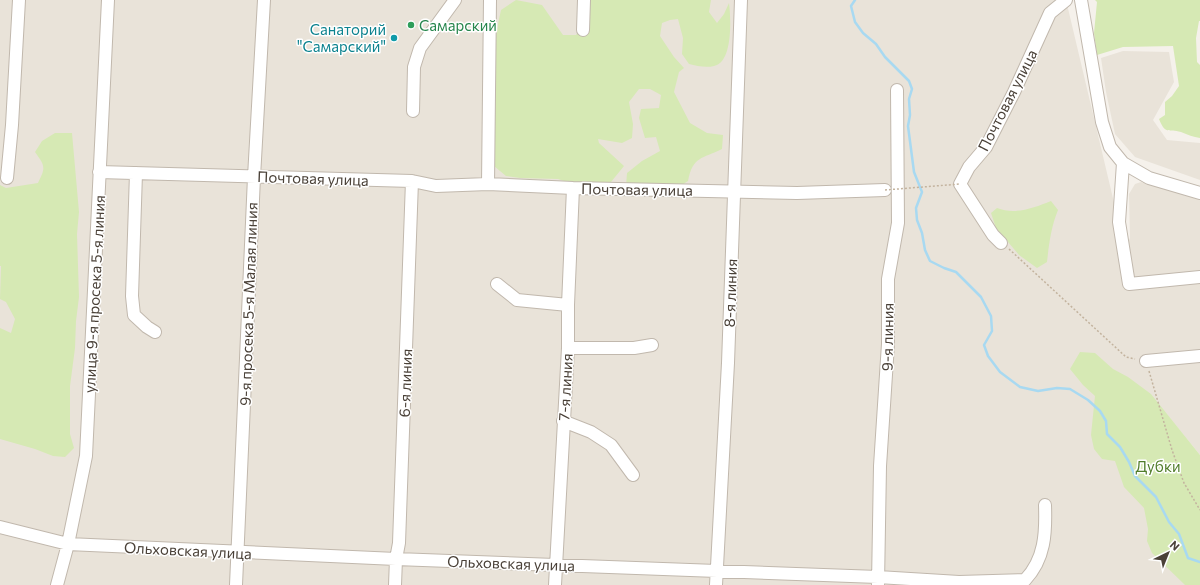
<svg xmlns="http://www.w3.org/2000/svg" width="1200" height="585" viewBox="0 0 1200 585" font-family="Commissioner,sans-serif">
	<rect width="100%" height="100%" fill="#f5f1eb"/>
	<path fill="#e9e3d9" d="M0,0H1066L1125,249L1130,238L1129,194L1135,184L1141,182L1200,200V455L1165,412L1200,585H0Z
		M1123,51L1169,52L1174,82L1153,120L1167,140L1200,143V180L1135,157L1115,134L1106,92L1101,58Z"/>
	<path fill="#d6e9b4" d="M516,0L542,5L563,35H576L585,23L579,0H711L709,12L717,23L724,14L729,3C731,18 733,63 714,66C706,68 697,66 689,64L682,54L683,38L678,19L670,20L662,23L660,36L674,57L684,68L679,72L674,92L690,123L707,133L723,135L722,149C702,159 693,156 688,181L677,188L626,186L627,173L642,161L660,151L656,137L645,138L639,118L641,109L659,108L661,95L650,89H639L629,102L633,124L632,138L622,143L598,139L599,143L624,166L611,182H567L558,179L520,178L506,176L494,166C492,114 489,60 501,10Z
		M1095,0H1200V21H1199L1196,38L1197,62L1200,65V138C1193,137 1188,135 1181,132C1168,128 1166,136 1159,119L1165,115V102L1172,96L1179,86L1173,46L1123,47L1097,55L1094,33L1097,2Z
		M55,133H72L79,212L77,234L79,297L76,321L75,348L70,386V434L74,448L65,457L53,456L35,449L0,439V328L11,333L15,319L6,302L0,299L1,266H0V185L6,188L38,183C46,167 45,166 35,152L42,141Z
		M1051,201L1058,210C1051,227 1049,244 1047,262L1037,268L1019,255L996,228L991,213L997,208C1015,215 1034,208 1051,201Z
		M1080,352L1095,353L1113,369L1128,377L1151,394L1200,455V585H1185L1152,553L1147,541L1148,529L1144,508L1124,487L1115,461L1102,459L1094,449L1091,435L1095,396L1083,385L1070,369Z"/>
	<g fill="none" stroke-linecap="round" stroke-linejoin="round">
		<path stroke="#a8d9f1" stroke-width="2.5" d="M855,0L851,6L855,22L863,33L876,44L885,57L909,81L912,89L909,99L910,115L908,126L914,172L922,192L916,208L917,220L922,233L925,250L930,261L944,268L956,272L981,297L991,316L992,331L984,345L988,356L1000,372L1020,387L1038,391L1057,388L1070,389L1088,400L1100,411L1106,421L1107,434L1120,447L1129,462L1135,476L1156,497L1169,522L1179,534L1188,558L1200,562"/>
		<g stroke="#c1b8ad" stroke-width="14">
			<path id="minor" d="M1081,0L1102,122L1110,147L1123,163L1149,178L1200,193
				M583,30L584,0
				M413,111L414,67L420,48L455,0
				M1123,163L1119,222L1129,284L1200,277
				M99,172L412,181L436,186L488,184L573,188L797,193L885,190
				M136,173L132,296L134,315L147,327L155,332
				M7,178L12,125L19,0
				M488,184L490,0
				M1001,243L993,235L960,184L969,167L986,147L1014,92L1050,13L1066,0
				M497,284L517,300L568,305
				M568,348H634L652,345
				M1146,361L1200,356
				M563,421L591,432L611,445L633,475
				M0,527L68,544L396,559L878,577L959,582L1025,580C1045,559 1046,533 1045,505
				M878,584L880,466L888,344V279L898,223L897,90
				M57,585L68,544L86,456L108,0
				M236,585L254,177L264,0
				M395,585L396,559L399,543L412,181
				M555,585L568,348V305L573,188
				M716,585L728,363L741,0"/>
		</g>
		<path stroke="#c3b39e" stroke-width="1.5" stroke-dasharray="2 2" stroke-linecap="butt" d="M1009,249L1126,357L1135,359
			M1149,371L1172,450L1184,483L1200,510"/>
		<use href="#minor" stroke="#fff" stroke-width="12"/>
		<path stroke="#c3b39e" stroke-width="1.5" stroke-dasharray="2 2" stroke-linecap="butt" d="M885,190L960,184"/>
	</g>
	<circle fill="#2e9e5b" stroke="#fff" stroke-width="1.5" cx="411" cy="25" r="4"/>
	<circle fill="#0f9aa8" stroke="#fff" stroke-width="1.5" cx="394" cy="38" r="4"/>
	<g text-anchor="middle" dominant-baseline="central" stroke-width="3" stroke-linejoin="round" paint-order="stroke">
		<g font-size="15" fill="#27864d" stroke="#fff" text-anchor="start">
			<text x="419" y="25">Самарский</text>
		</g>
		<g font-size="15" fill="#0d838f" stroke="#fff" text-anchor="end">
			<text x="386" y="29">Санаторий<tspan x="386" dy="17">"Самарский"</tspan></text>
		</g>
		<g font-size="15" fill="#4a4138" stroke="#fff">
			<text transform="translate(1007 100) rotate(-63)">Почтовая улица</text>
			<text transform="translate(313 178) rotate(2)">Почтовая улица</text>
			<text transform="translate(637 189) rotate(1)">Почтовая улица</text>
			<text transform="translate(730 293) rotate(-88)">8-я линия</text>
			<text transform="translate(94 294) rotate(-87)">улица 9-я просека 5-я линия</text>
			<text transform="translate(248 304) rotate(-88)">9-я просека 5-я Малая линия</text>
			<text transform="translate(887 337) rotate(-89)">9-я линия</text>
			<text transform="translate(405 383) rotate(-88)">6-я линия</text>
			<text transform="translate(565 387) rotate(-87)">7-я линия</text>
			<text transform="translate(188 550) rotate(3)">Ольховская улица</text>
			<text transform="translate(511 563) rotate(2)">Ольховская улица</text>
		</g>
		<g font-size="15" fill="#507d2a" stroke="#fff">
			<text x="1158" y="466">Дубки</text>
		</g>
	</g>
	<g transform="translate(1168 553) rotate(43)" stroke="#ffffff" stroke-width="3" paint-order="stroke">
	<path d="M0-3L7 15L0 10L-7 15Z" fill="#4a4138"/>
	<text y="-6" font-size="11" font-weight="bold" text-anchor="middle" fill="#4a4138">N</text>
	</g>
</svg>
